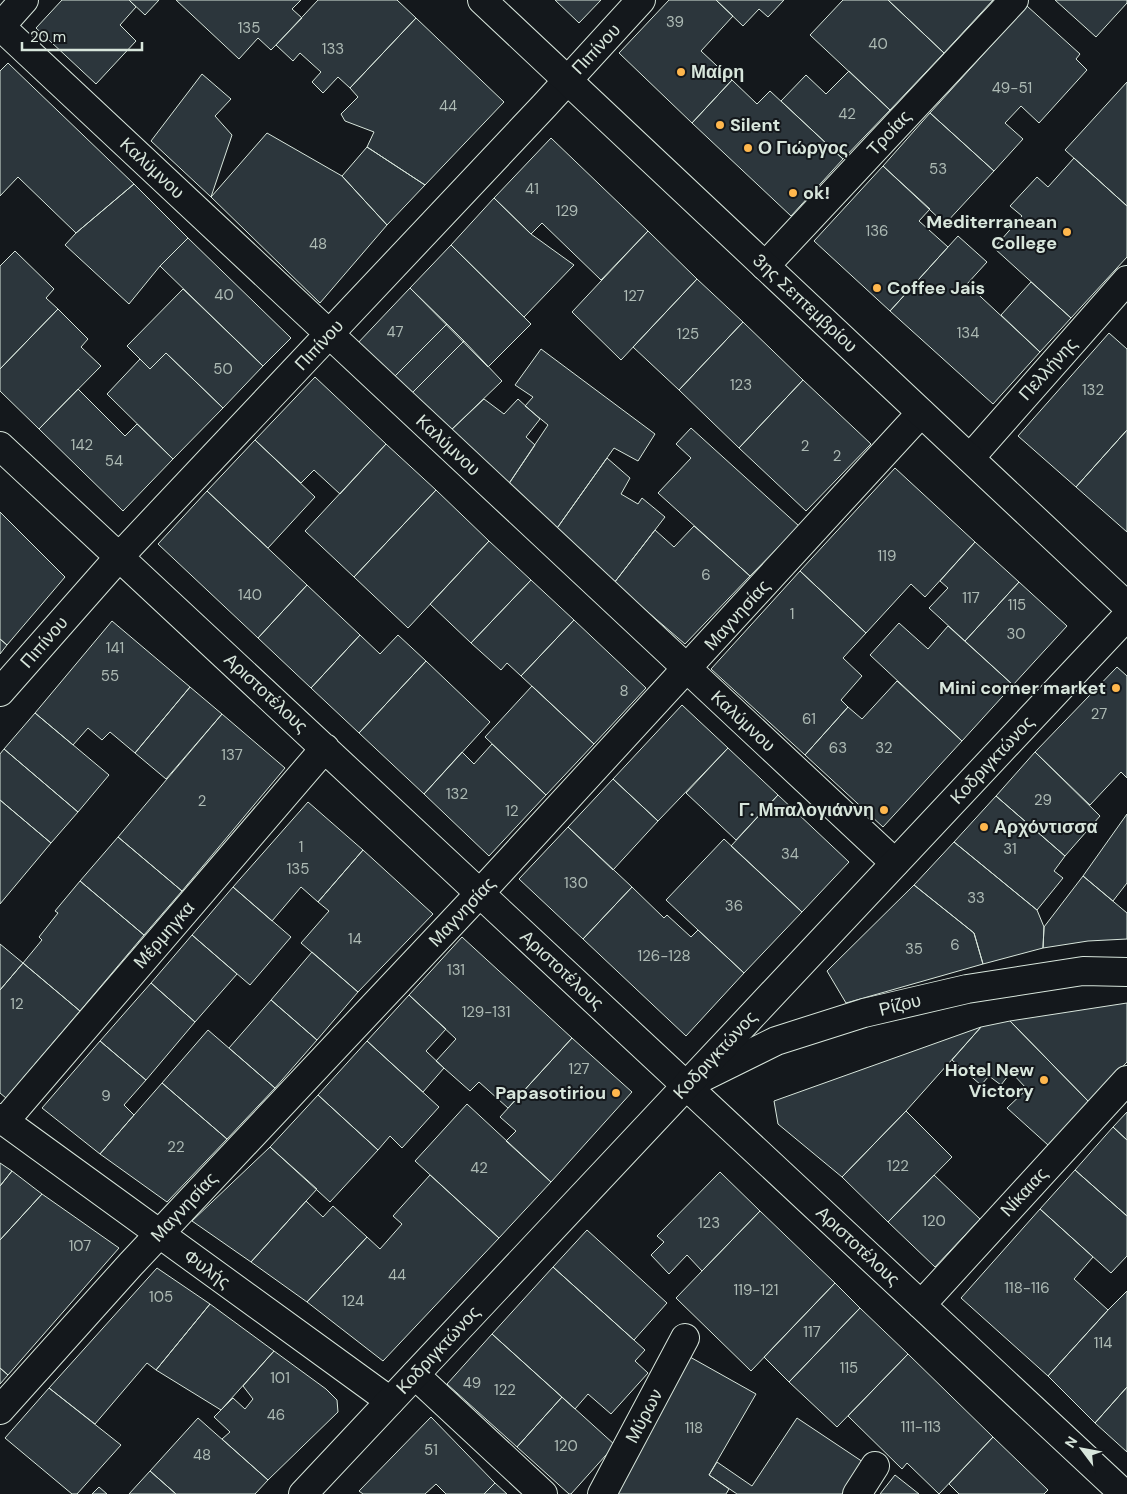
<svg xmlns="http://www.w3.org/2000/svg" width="1127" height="1494" viewBox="0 0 1127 1494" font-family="'DM Sans',sans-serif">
	<rect width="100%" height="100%" fill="#14181c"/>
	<path fill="#2c363c" stroke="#d8e6dc" d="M62,0H129L136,7L120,25L136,41L96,84L36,28Z
		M129,0H159L145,15Z
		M176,0H301L292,9L302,18L271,50L258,38L239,59Z
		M318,0H397L416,18L350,88L338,77L323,93L312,82L321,72L300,53L293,61L276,45Z
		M555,0H601L579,23Z
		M669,0H716L733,16L701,51L732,80L692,123L619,53Z
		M716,0H784L768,17L759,9L743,26Z
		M843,0H888L944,53L890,110L810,35Z
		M888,0H993L944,53Z
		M1055,0H1127V3L1096,37Z
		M1027,6L1080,54L1076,59L1087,70L1039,123L1021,106L1005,123L1023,139L994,171L930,113Z
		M416,18L504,102L425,185L367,147L374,132L345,121L341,114L358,97L350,88Z
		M8,63L134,184L76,233L18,177L0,196V71Z
		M849,71L890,110L843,159L781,101L806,75L826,94Z
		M202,74L231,99L215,116L232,135L211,197L151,141Z
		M732,80L757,104L770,91L843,159L791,216L692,123Z
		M1127,82V206L1065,150Z
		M930,113L994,171L945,224L883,166Z
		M267,133L342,176L387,225L320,303L211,197Z
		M551,138L648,231L601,280L542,223L531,234L494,198Z
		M367,147L425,185L387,225L342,176Z
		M1074,158L1127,206V257L1071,318L994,248L1022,216L1010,206L1037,177L1048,187Z
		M883,166L930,209L919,221L948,247L890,311L814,241Z
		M134,184L188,238L160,266L129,304L65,245L76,233Z
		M494,198L531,234L574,265L524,317L451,245Z
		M648,231L697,279L621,360L572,312Z
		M958,236L987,262L967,284L1040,352L993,404L890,311Z
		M188,238L291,338L263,366L160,266Z
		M451,245L531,324L488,367L410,288Z
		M15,251L54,289L46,298L58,309L0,369V266Z
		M697,279L743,322L679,390L633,347Z
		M1031,282L1071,318L1040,352L1001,315Z
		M410,288L447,324L390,381L355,346Z
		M183,289L263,366L223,408L166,353L150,369L127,346Z
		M58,309L88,339L81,347L101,366L39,429L0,391V369Z
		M743,322L803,380L739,448L679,390Z
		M447,324L464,341L407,398L390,381Z
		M1109,333L1127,349V430L1076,487L1018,436Z
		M464,341L502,381L448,433L407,398Z
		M541,349L655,434L638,461L614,448L555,531L506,488L548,425L525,406L533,397L515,385Z
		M166,353L223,408L173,459L107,394L140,359L150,369Z
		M315,377L386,444L340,494L314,470L301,483L255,440Z
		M803,380L871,444L806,511L739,448Z
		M78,389L125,436L137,424L173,459L123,511L39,429Z
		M484,399L504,414L518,399L540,419L526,437L535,445L506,488L448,433Z
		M691,428L799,526L750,576L658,493L691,458L676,444Z
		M1127,430V532L1076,487Z
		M255,440L315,497L268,548L207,491Z
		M386,444L436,490L354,577L305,531Z
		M607,458L630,478L621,494L638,504L642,498L665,517L614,583L555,531Z
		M895,468L975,542L925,597L911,584L866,633L800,571Z
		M436,490L489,541L408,628L354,577Z
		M207,491L307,585L258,638L158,544Z
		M0,512L65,577L7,645L0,639Z
		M694,526L750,576L685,644L614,583L655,530L674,547Z
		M489,541L531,580L471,643L430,604Z
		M975,542L1019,582L965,641L929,608L948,588L940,581Z
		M800,571L866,633L843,658L862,676L841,700L848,707L805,755L711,669Z
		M531,580L574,620L521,676L507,663L501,670L471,643Z
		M1019,582L1067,626L1013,685L965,641Z
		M307,585L360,635L311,688L258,638Z
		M574,620L646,688L594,744L521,676Z
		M112,621L190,687L135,753L110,732L102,740L88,728L73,745L35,713Z
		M899,623L928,649L948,626L1013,685L962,741L870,655Z
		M360,635L380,654L398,635L426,661L359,733L311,688Z
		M0,639L7,645L0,654Z
		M426,661L490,722L424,794L359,733Z
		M1117,667L1127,676V778L1121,772L1090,805L1035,752Z
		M897,681L962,741L883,827L805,755L848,707L862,719Z
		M532,686L594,744L546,795L485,737Z
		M190,687L222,714L166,779L135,753Z
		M682,705L728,748L658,821L613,779Z
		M35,713L109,775L78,812L4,749Z
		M222,714L285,768L182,891L118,837Z
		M492,744L546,795L489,856L424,794L462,752L474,764Z
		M728,748L778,795L736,840L686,793Z
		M4,749L78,812L51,843L0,800V754Z
		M1035,752L1100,816L1065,856L996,796Z
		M613,779L658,821L613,870L568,827Z
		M778,795L849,862L802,912L731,846Z
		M996,796L1065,856L1054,871L1063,878L1037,910L954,842Z
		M0,800L51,843L0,904Z
		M308,802L363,850L318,902L301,887L272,921L233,887Z
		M1127,814V883L1113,901L1083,876Z
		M568,827L632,887L583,939L519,879Z
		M118,837L182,891L144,935L80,881Z
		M724,839L802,912L744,973L666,900Z
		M954,842L1037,910L1044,927L1043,948L983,964L974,933L914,885Z
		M363,850L433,914L358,992L301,943L329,911L318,902Z
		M1083,876L1127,913V939L1088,941L1043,948L1044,927Z
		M80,881L144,935L80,1011L23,963L42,940L39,937L58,913L55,911Z
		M914,885L974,933L983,964L846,1003L827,971Z
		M233,887L291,937L250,985L192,935Z
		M632,887L664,918L667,915L691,937L698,930L744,973L686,1036L583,939Z
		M192,935L237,974L195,1022L151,983Z
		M462,937L572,1038L508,1108L479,1082L470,1091L436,1061L456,1039L409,995Z
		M0,944L23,963L0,990Z
		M312,952L358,992L317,1040L271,1000Z
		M23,963L80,1011L6,1098L0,1093V990Z
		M151,983L195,1022L146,1080L100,1041Z
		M409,995L446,1029L426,1051L444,1068L423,1092L367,1041Z
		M271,1000L317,1040L275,1088L229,1048Z
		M1127,1003V1062L1089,1102L1010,1021Z
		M1010,1021L1089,1102L1048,1145L1007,1108L1027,1089L1011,1072L1001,1085L989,1076L981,1085L952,1060L981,1027Z
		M981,1027L906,1111L842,1177L778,1124L774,1101Z
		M208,1030L275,1088L227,1139L162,1083Z
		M572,1038L632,1092L551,1182L506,1141L516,1131L500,1117Z
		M100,1041L146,1080L124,1105L134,1115L100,1154L42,1108Z
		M367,1041L439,1107L402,1148L390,1136L378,1150L318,1095Z
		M162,1083L227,1139L167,1202L100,1154Z
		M318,1095L378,1150L330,1202L270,1147Z
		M467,1104L551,1182L499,1238L415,1161Z
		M906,1111L952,1157L888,1222L842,1177Z
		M1127,1112V1140L1113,1127Z
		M1113,1127L1127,1140V1216L1075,1170Z
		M270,1147L317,1189L251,1262L192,1221Z
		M0,1163L12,1171L0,1186Z
		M1075,1170L1127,1216V1256L1111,1273L1040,1209Z
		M12,1171L42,1194L0,1240V1186Z
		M720,1172L760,1211L702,1271L687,1255L669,1274L651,1255L664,1242L657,1236Z
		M430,1175L499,1238L383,1361L307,1302L367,1237L380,1249L402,1224L393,1216Z
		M934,1175L980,1219L935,1267L888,1222Z
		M42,1194L119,1248L8,1375L0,1368V1240Z
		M306,1201L323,1217L333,1206L367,1237L307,1302L251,1262Z
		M1040,1209L1093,1257L1074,1279L1108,1310L1048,1376L961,1298Z
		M760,1211L835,1283L751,1371L676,1298Z
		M587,1230L667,1303L634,1340L553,1267Z
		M553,1267L645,1350L635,1361L648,1373L611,1414L588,1394L575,1409L492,1334Z
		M157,1268L210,1304L156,1370L147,1363L95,1424L49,1388Z
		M835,1283L860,1308L789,1382L764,1357Z
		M1127,1291V1387L1095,1423L1048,1376L1108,1310Z
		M210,1304L274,1351L221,1410L156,1370Z
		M860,1308L908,1354L837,1427L789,1382Z
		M492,1334L562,1397L517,1447L447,1384Z
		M274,1351L326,1389L337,1400L338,1412L268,1480L222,1439L230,1432L214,1417L233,1398L245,1409L253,1399L243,1386Z
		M908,1354L993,1437L939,1494L907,1463L902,1469L848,1416Z
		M690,1357L756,1394L709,1475L729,1489L726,1494H615Z
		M0,1368L8,1375L0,1384Z
		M1127,1387V1452L1095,1423Z
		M49,1388L121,1445L77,1494H72L5,1438Z
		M562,1397L615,1445L571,1494H569L517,1447Z
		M431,1417L495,1483L484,1494H446L436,1484L425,1494H363L359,1491Z
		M198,1418L268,1480L255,1494H176L150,1471Z
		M797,1418L863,1462L842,1494H737L709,1475L717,1462L752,1486Z
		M993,1437L1048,1490L1044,1494H959L949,1484Z
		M150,1471L176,1494H129Z
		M895,1475L919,1494H880Z
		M495,1483L507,1494H484Z
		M99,1487L107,1494H92Z"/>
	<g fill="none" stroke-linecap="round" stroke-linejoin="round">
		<g stroke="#d8e6dc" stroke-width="30">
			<path id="minor" d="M0,26L895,863
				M0,27L24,0
				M765,266L1014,0
				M0,446L1124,1494
				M970,458L1127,280
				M0,692L119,557L544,106L641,0
				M687,1085L776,1041L864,1013L967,989L1083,971L1127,972
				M0,1118L390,1401
				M4,1122L325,748
				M921,1305L1127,1080
				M415,1375L543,1494
				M0,1410L131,1264L480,893L921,413
				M602,1494L685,1338
				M857,1494L875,1466"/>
		</g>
		<g stroke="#d8e6dc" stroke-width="30">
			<path id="major" d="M482,0L1127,606
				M303,1494L1127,616"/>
		</g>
		<use href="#minor" stroke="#14181c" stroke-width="28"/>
		<use href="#major" stroke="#14181c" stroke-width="28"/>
	</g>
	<g fill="#ffb74d" stroke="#14181c" stroke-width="2">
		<circle cx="681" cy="72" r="5"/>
		<circle cx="720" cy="125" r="5"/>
		<circle cx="748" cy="148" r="5"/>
		<circle cx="793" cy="193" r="5"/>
		<circle cx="1067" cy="232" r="5"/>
		<circle cx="877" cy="288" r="5"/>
		<circle cx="1116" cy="688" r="5"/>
		<circle cx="884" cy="810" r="5"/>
		<circle cx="984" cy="827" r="5"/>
		<circle cx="1044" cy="1080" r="5"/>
		<circle cx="616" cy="1093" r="5"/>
	</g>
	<g text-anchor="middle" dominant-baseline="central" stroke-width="4" stroke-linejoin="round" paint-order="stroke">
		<g font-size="15" fill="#adbab4">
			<text x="675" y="22">39</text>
			<text x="249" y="28">135</text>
			<text x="878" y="44">40</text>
			<text x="333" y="49">133</text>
			<text x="1012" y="88">49-51</text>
			<text x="448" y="106">44</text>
			<text x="847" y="114">42</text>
			<text x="938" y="169">53</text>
			<text x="532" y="189">41</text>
			<text x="567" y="211">129</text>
			<text x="877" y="231">136</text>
			<text x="318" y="244">48</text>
			<text x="224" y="295">40</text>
			<text x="634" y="296">127</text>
			<text x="395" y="332">47</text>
			<text x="968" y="333">134</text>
			<text x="688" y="334">125</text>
			<text x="223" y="369">50</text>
			<text x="741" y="385">123</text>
			<text x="1093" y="390">132</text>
			<text x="82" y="445">142</text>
			<text x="805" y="446">2</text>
			<text x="837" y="456">2</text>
			<text x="114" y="461">54</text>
			<text x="887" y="556">119</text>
			<text x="706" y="575">6</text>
			<text x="250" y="595">140</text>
			<text x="971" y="598">117</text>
			<text x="1017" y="605">115</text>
			<text x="792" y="614">1</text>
			<text x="1016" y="634">30</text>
			<text x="115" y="648">141</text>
			<text x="110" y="676">55</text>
			<text x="624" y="691">8</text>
			<text x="1099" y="714">27</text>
			<text x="809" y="719">61</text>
			<text x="838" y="748">63</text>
			<text x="884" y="748">32</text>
			<text x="232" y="755">137</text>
			<text x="457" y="794">132</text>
			<text x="1043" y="800">29</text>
			<text x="202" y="801">2</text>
			<text x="512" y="811">12</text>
			<text x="301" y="847">1</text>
			<text x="1010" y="849">31</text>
			<text x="790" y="854">34</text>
			<text x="298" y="869">135</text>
			<text x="576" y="883">130</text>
			<text x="976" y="898">33</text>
			<text x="734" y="906">36</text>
			<text x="355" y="939">14</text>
			<text x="955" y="945">6</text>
			<text x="914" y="949">35</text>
			<text x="664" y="956">126-128</text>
			<text x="456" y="970">131</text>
			<text x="17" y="1004">12</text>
			<text x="486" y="1012">129-131</text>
			<text x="579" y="1069">127</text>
			<text x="106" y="1096">9</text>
			<text x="176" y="1147">22</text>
			<text x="898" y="1166">122</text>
			<text x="479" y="1168">42</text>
			<text x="934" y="1221">120</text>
			<text x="709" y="1223">123</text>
			<text x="80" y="1246">107</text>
			<text x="397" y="1275">44</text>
			<text x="1027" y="1288">118-116</text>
			<text x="756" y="1290">119-121</text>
			<text x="161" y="1297">105</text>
			<text x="353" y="1301">124</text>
			<text x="812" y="1332">117</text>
			<text x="1103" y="1343">114</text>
			<text x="849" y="1368">115</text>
			<text x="280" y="1378">101</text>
			<text x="472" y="1383">49</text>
			<text x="505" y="1390">122</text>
			<text x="276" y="1415">46</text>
			<text x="921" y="1427">111-113</text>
			<text x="694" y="1428">118</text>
			<text x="566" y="1446">120</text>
			<text x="431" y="1450">51</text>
			<text x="202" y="1455">48</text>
		</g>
		<g font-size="18" fill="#d8e6dc" stroke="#14181c">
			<text transform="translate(596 49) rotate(-47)">Πιπίνου</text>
			<text transform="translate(889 133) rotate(-47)">Τροίας</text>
			<text transform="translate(152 168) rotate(43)">Καλύμνου</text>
			<text transform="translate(805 303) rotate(43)">3ης Σεπτεμβρίου</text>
			<text transform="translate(319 345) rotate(-47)">Πιπίνου</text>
			<text transform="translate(1048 369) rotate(-48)">Πελλήνης</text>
			<text transform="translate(448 445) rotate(43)">Καλύμνου</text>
			<text transform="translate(737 615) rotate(-48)">Μαγνησίας</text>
			<text transform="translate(44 642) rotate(-49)">Πιπίνου</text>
			<text transform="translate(266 693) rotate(43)">Αριστοτέλους</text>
			<text transform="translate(743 721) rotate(43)">Καλύμνου</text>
			<text transform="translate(992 760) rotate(-47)">Κοδριγκτώνος</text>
			<text transform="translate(462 912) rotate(-47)">Μαγνησίας</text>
			<text transform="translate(164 935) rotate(-49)">Μέρμηγκα</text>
			<text transform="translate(562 970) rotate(43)">Αριστοτέλους</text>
			<text transform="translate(900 1005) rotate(-14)">Ρίζου</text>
			<text transform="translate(715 1055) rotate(-47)">Κοδριγκτώνος</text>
			<text transform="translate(1024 1192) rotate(-47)">Νίκαιας</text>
			<text transform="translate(184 1207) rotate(-47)">Μαγνησίας</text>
			<text transform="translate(858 1246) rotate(43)">Αριστοτέλους</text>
			<text transform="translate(207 1269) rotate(36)">Φυλής</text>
			<text transform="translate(438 1350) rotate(-47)">Κοδριγκτώνος</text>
			<text transform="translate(644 1416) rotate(-62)">Μύρων</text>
		</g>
		<g font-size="18" font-weight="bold" fill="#d8e6dc" stroke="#14181c" text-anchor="start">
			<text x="691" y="72">Μαίρη</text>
			<text x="730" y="125">Silent</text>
			<text x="758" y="148">Ο Γιώργος</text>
			<text x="803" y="193">ok!</text>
			<text x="1057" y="222" text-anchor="end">Mediterranean<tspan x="1057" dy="21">College</tspan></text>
			<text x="887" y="288">Coffee Jais</text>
			<text x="1106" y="688" text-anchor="end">Mini corner market</text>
			<text x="874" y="810" text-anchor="end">Γ. Μπαλογιάννη</text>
			<text x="994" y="827">Αρχόντισσα</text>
			<text x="1034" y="1070" text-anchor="end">Hotel New<tspan x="1034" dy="21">Victory</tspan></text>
			<text x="606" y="1093" text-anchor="end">Papasotiriou</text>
		</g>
	</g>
	<g transform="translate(1082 1449) rotate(302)" stroke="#14181c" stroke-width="4" paint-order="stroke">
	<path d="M0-4L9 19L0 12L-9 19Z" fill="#d8e6dc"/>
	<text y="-8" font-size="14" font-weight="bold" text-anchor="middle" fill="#d8e6dc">N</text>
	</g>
	<path d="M22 42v8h120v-8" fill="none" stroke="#d8e6dc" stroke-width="2.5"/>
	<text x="30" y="42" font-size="15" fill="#d8e6dc" stroke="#14181c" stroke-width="4" paint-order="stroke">20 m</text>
</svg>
